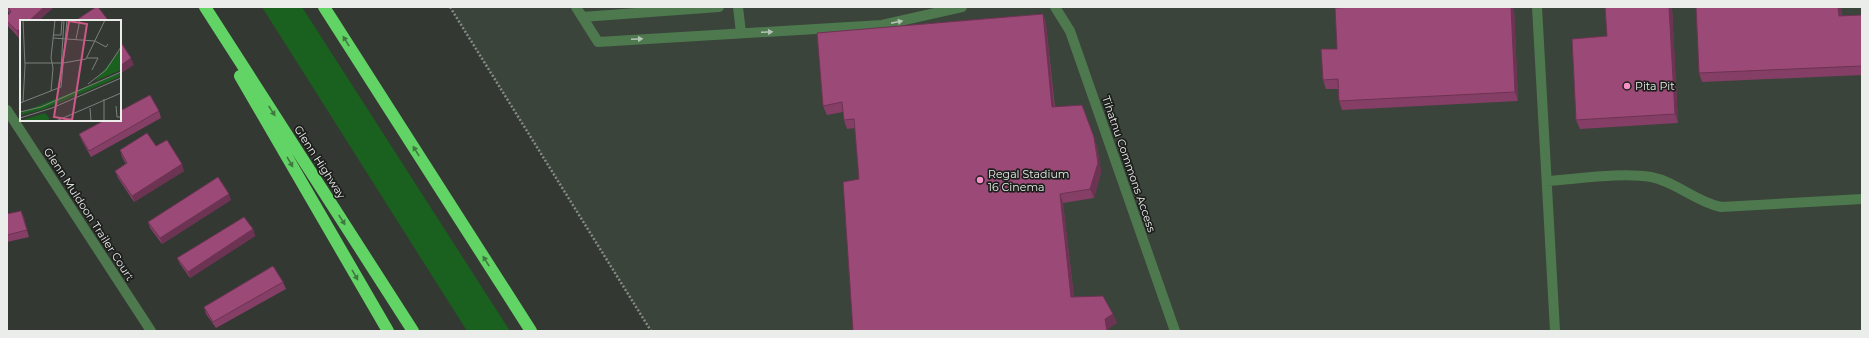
<svg xmlns="http://www.w3.org/2000/svg" width="1869" height="338" viewBox="0 0 1869 338" font-family="Montserrat,sans-serif">
	<rect width="100%" height="100%" fill="#333833"/>
	<path fill="#3a443a" d="M450,7H1862V331H651Z"/>
	<path fill="#1a601e" d="M262,7H302L510,331H467Z"/>
	<g fill="none" stroke-linecap="round" stroke-linejoin="round">
		<path stroke="#878b87" stroke-width="2.5" stroke-dasharray="2 2" stroke-linecap="butt" d="M450,7L651,331"/>
		<path stroke="#4e794e" stroke-width="10" d="M576,7L598,42L882,25L962,7
			M738,7L741,33
			M1055,7L1070,31L1175,331
			M1537,7L1555,331
			M582,17L719,7
			M7,110L151,331
			M1547,181C1578,179 1621,172 1651,177C1677,182 1696,202 1721,207L1862,199"/>
		<path stroke="#62d365" stroke-width="12" d="M205,7L413,331
			M324,7L531,331
			M240,76L388,331"/>
	</g>
	<path fill="#853f66" d="M7,7H54L38,21H21L19,38L7,25V16L10,14L8,11Z
		M1841,7L1842,16L1862,15V75L1702,82L1699,73Z
		M1514,8L1518,101L1342,110L1339,101L1338,89H1326L1323,80L1337,49Z
		M1672,8L1678,123L1580,129L1576,120L1607,36Z
		M1043,14L1046,24L1055,107L1097,146L1101,172L1094,198L1063,203L1074,297L1113,314L1117,323L1109,328V331H853L859,179L855,128L847,129L844,120L843,112L827,115L823,106Z
		M159,111L161,118L91,157L82,141L79,134Z
		M156,146L184,171L134,202L118,178L115,171L126,164L122,157L120,150Z
		M231,200L162,244L150,228L148,222Z
		M21,211L29,237L7,242V214Z
		M253,229L255,236L190,278L180,264L177,258Z
		M283,282L286,289L216,328L206,314L204,307Z"/>
	<path fill="#6c3353" d="M44,7H54L38,21H29Z
		M1511,7H1513L1514,8L1518,101L1515,92Z
		M1669,7H1672V8L1678,123L1675,114Z
		M1838,7H1841L1842,26L1839,16Z
		M1043,14L1046,24L1055,116L1052,107Z
		M21,28V36L19,38L17,31Z
		M131,58L134,65L120,74V66Z
		M1082,105L1097,146L1101,172L1094,198L1090,189Z
		M182,164L184,171L134,202L132,196Z
		M229,194L231,200L162,244L160,238Z
		M1060,194L1063,203L1075,307L1071,297Z
		M21,211L24,217L29,237L27,230Z
		M253,229L255,236L190,278L188,272Z
		M1113,314L1117,323L1109,328V331H1107L1105,319Z"/>
	<path fill="#9b4977" stroke="#6c3353" d="M8,7H44L29,21H21V28L17,31L7,21V16L11,12Z
		M96,7H98L108,20L107,21H75Z
		M1353,7H1511L1515,92L1339,101L1338,79L1323,80L1321,49H1337L1335,8Z
		M1605,7H1669L1675,114L1576,120L1572,39L1607,36Z
		M1696,7H1838L1839,16L1862,15V66L1699,73Z
		M1043,14L1052,107L1082,105L1094,137L1098,163L1090,189L1060,194L1071,297L1103,296L1113,314L1105,319L1107,331H853L843,182L859,179L854,119L844,120L842,102L823,106L817,33Z
		M122,44L131,58L120,66V45Z
		M150,95L159,111L89,151L79,134L105,120H120V111Z
		M147,133L156,146L167,140L182,164L132,196L115,171L127,163L120,150Z
		M218,177L229,194L160,238L148,222Z
		M21,211L27,230L7,235V214Z
		M244,217L253,229L188,272L177,258Z
		M273,266L283,282L213,322L204,307Z"/>
	<defs><path id="oneway-solid" d="M-6-.8H1V-3.2L6.5 0L1 3.2V.8H-6Z"/></defs>
	<g fill="#b3c4b3">
		<use href="#oneway-solid" transform="translate(897 22) rotate(-11)"/>
		<use href="#oneway-solid" transform="translate(767 32) rotate(-3)"/>
		<use href="#oneway-solid" transform="translate(637 39) rotate(-3)"/>
	</g>
	<g fill="#407940">
		<use href="#oneway-solid" transform="translate(346 41) rotate(-122)"/>
		<use href="#oneway-solid" transform="translate(272 111) rotate(57)"/>
		<use href="#oneway-solid" transform="translate(416 151) rotate(-122)"/>
		<use href="#oneway-solid" transform="translate(290 162) rotate(60)"/>
		<use href="#oneway-solid" transform="translate(342 220) rotate(57)"/>
		<use href="#oneway-solid" transform="translate(486 261) rotate(-122)"/>
		<use href="#oneway-solid" transform="translate(355 275) rotate(60)"/>
	</g>
	<g fill="#f98fc9" stroke="#1d1f1c" stroke-width="1.5">
		<circle cx="1627" cy="86" r="4"/>
		<circle cx="980" cy="180" r="4"/>
	</g>
	<g text-anchor="middle" dominant-baseline="central" stroke-width="3.5" stroke-linejoin="round" paint-order="stroke">
		<g font-size="11" fill="#eaedea" stroke="#1d1f1c" text-anchor="start">
			<text x="1635" y="86">Pita Pit</text>
			<text x="988" y="174">Regal Stadium<tspan x="988" dy="13">16 Cinema</tspan></text>
		</g>
		<g font-size="11" fill="#eaedea" stroke="#1d1f1c">
			<text transform="translate(320 162) rotate(57)">Glenn Highway</text>
			<text transform="translate(1129 164) rotate(71)">Tihatnu Commons Access</text>
			<text transform="translate(89 214) rotate(57)">Glenn Muldoon Trailer Court</text>
		</g>
	</g>
	<g transform="translate(20 20)">
		<rect width="101" height="101" fill="#333833"/>
		<path d="M101,29V50L75,61ZM101,53V56L24,89L0,95V93ZM25,93L29,98L28,101H0Z" fill="#1a601e"/>
		<path fill="none" stroke="#7c807c" stroke-width="1" d="M3,0L5,46L3,82M33,15H41L42,0M33,18L75,21L86,27L88,24M56,19L60,0M67,38H78L72,50M5,43H43L66,39L85,0M41,49L44,0M68,64L86,50L101,27M31,71L33,48L31,38L35,0M0,83L41,67L47,0M96,86L97,97H101M70,88L71,101M0,92L21,87L101,52M0,98L32,88L101,58M36,101L101,73M84,101V79"/>
		<path fill="#ce5886" fill-opacity="0.15" stroke="#ce5886" stroke-width="2" d="M49,1L67,4L52,100L34,97Z"/>
		<rect width="101" height="101" fill="none" stroke="#eaedea" stroke-width="2"/>
	</g>
	<rect width="1869" height="338" fill="none" stroke="#eaedea" stroke-width="16"/>
</svg>
